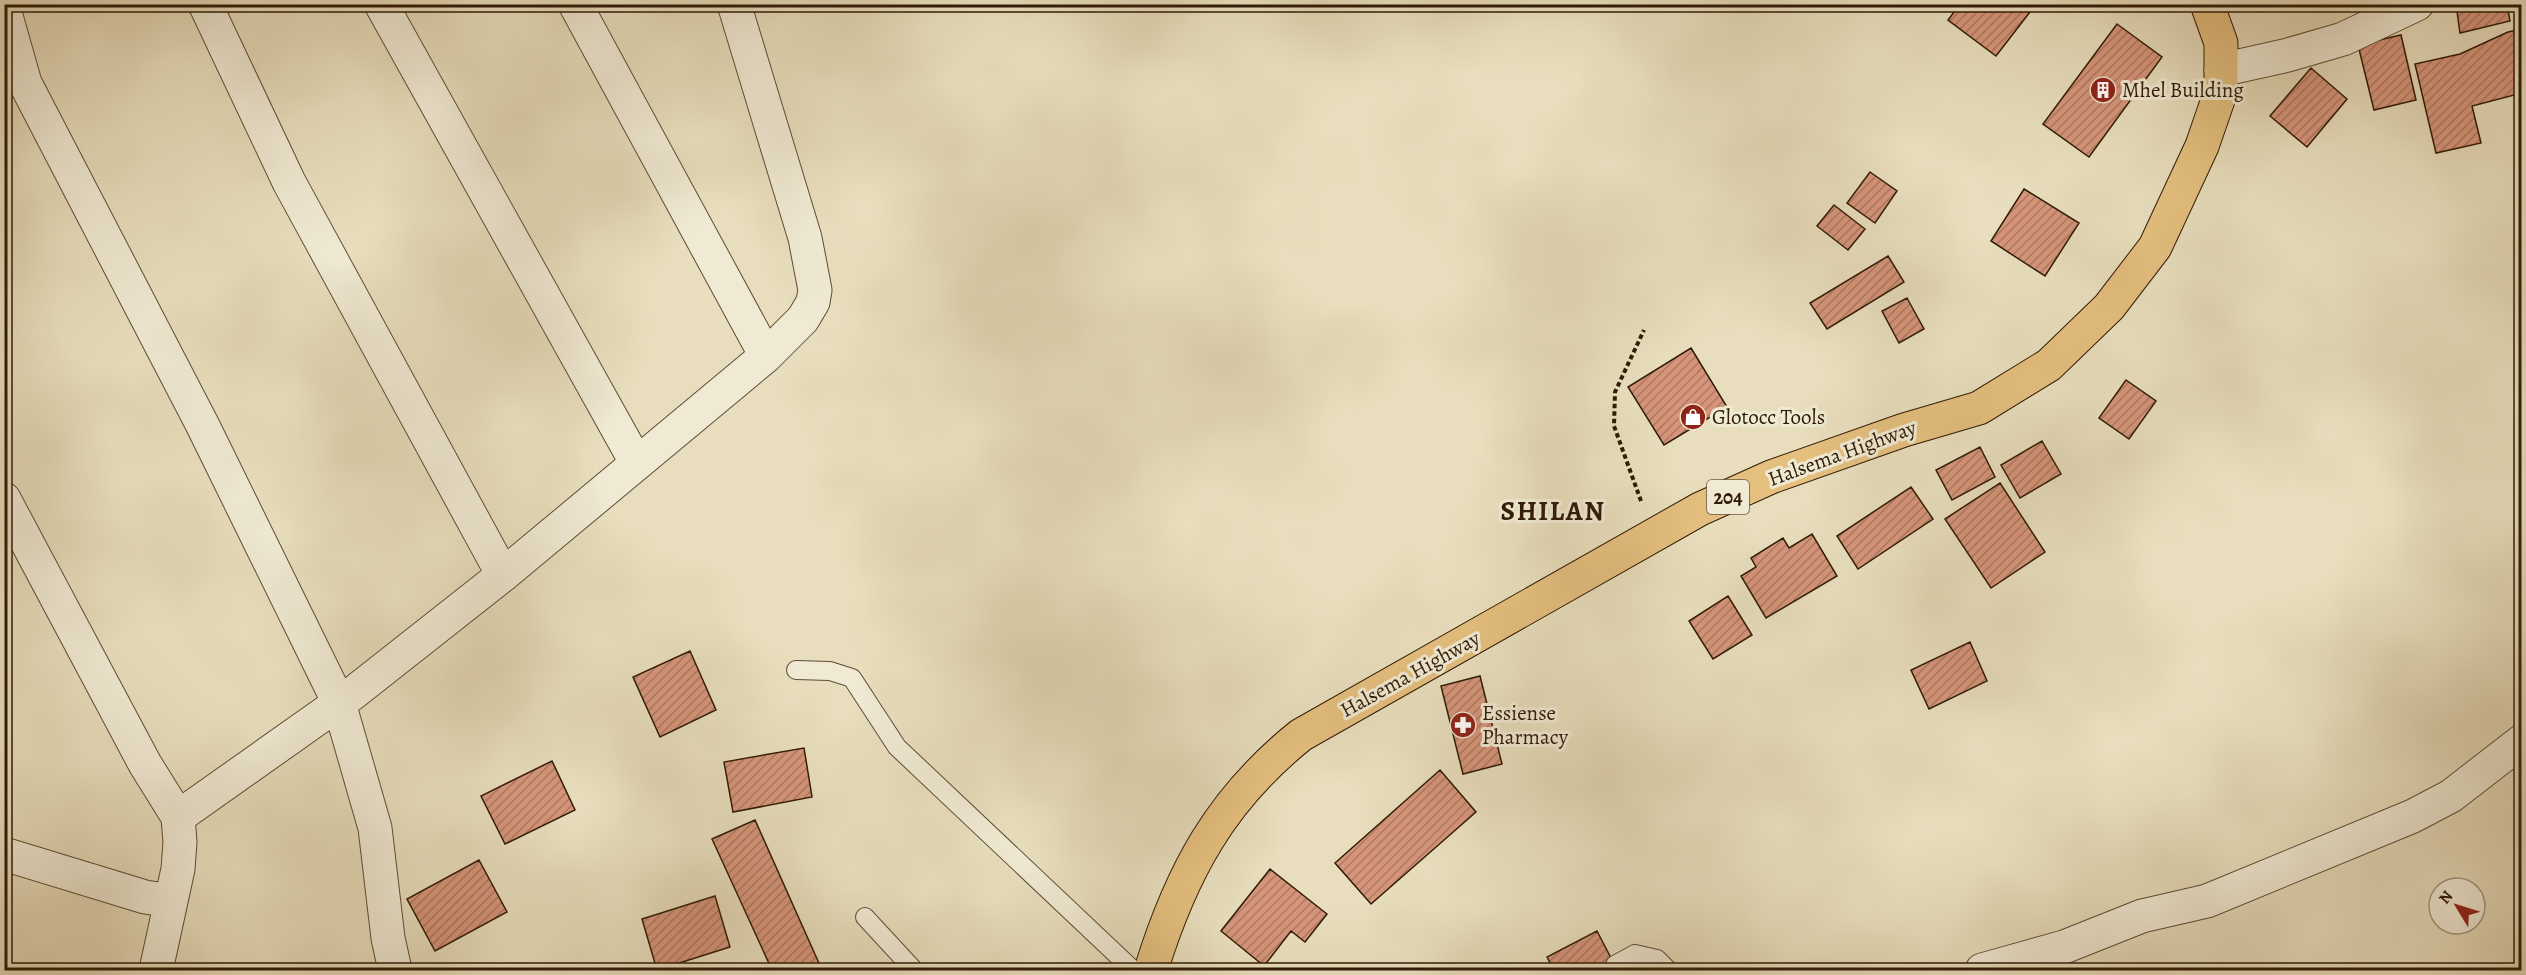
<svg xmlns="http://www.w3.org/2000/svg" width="2526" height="975" viewBox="0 0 2526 975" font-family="Alegreya,serif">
	<defs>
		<pattern id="building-hatch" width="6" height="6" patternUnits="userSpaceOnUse" patternTransform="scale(1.5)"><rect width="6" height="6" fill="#d6957a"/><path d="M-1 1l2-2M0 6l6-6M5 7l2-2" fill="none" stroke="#ae7962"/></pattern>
	</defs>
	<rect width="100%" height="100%" fill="#e8debd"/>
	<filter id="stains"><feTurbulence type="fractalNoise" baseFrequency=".00333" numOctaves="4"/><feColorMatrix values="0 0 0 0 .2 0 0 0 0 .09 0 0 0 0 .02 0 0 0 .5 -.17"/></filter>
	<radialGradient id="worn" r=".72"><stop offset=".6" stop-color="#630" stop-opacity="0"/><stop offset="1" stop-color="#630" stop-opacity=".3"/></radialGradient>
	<path fill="url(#building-hatch)" stroke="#2f1b06" stroke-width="1.5" d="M1960,4H2029L2033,8L1996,56L1948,20Z
		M2456,4H2507L2510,21L2460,33Z
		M2117,24L2162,57L2089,157L2043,124Z
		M2522,29V93L2472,106L2481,143L2436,153L2415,64L2460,54L2508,32Z
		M2401,35L2416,100L2374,110L2358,45Z
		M2311,68L2347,99L2307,147L2270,116Z
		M1870,172L1897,191L1875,223L1847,203Z
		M2024,189L2079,223L2045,276L1991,241Z
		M1834,205L1865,229L1848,250L1817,226Z
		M1888,256L1904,282L1827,329L1810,303Z
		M1907,298L1924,329L1899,343L1882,311Z
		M1691,348L1727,407L1664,445L1628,387Z
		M2126,380L2156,401L2129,439L2099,418Z
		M2042,441L2061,474L2020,498L2001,465Z
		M1980,447L1995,477L1952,500L1936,470Z
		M2000,483L2045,552L1991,588L1945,519Z
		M1911,487L1933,519L1858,569L1837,536Z
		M1812,534L1837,576L1766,618L1741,576L1756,567L1751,558L1783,538L1789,548Z
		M1728,596L1752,635L1713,659L1689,621Z
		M1970,642L1987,681L1929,709L1911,670Z
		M690,651L716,710L660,737L633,677Z
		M1480,676L1502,764L1463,774L1441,686Z
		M804,748L812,797L733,812L724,762Z
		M552,761L575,810L505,844L481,796Z
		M1440,770L1476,812L1371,904L1335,863Z
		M755,820L822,970H772L712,839Z
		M479,860L507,912L435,951L407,899Z
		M1270,869L1327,914L1305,942L1291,931L1264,966L1221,931Z
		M715,896L730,947L657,970L642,919Z
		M1597,931L1612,960L1591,970H1554L1547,957Z"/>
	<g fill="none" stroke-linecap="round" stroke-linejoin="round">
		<g stroke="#5d4c34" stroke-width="20">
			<path id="service" d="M796,670L830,671L852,678L897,747L1133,970
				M865,917L914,970
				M1615,965L1635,954L1657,959L1668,970"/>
		</g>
		<g stroke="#5d4c34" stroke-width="35">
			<path id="minor" d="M205,4L289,182L503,575
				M381,4L636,462
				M575,4L766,356
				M4,9L25,83L203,426L339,703L375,828L388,938L395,970
				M2221,70L2288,55L2343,39L2417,4
				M4,499L145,764L178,817L180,842L178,869L156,970
				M178,817L352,694L503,575L766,356L803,319L813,302L815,290L805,238L734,4
				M4,854L145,897L171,901
				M1982,970L2064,947L2142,916L2207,901L2413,816L2451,796L2522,741"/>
		</g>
		<g stroke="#2f1b06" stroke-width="35">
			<path id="trunk" d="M1151,970C1181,873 1220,800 1301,735L1700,509L1771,477L1904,430L1979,408L2049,365L2109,307L2155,247L2202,146L2221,91V43L2207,4"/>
		</g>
		<path stroke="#2f1b06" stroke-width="4" stroke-dasharray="4.5 3" stroke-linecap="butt" d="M1641,501L1614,426L1615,392L1644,330"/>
		<use href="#service" stroke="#f0ead4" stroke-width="18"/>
		<use href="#minor" stroke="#f0ead4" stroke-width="33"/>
		<use href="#trunk" stroke="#e4bf7e" stroke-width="33"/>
	</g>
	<defs>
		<g id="building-disc" transform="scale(1.35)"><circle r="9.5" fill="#8f2418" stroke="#f0ead4"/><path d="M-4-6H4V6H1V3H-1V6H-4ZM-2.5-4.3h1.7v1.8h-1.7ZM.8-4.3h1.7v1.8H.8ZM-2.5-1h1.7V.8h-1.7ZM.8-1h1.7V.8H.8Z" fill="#fff"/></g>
		<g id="shop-disc" transform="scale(1.35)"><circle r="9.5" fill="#8f2418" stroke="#f0ead4"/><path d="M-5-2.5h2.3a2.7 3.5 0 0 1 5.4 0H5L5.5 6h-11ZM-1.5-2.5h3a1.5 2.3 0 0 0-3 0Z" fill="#fff"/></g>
		<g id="pharmacy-disc" transform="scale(1.35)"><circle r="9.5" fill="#8f2418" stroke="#f0ead4"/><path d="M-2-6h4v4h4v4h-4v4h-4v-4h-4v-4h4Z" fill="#fff"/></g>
	</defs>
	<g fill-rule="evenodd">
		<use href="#building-disc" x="2103" y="90"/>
		<use href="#shop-disc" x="1693" y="417"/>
		<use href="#pharmacy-disc" x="1463" y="725"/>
	</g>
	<g text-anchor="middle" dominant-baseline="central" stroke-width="6" stroke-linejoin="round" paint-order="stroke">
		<rect fill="#f0ead4" stroke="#695944" stroke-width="1.5" x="1707" y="480" width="42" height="34" rx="4.5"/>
		<g font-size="20" font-weight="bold" fill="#2f1b06">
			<text x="1728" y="497">204</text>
		</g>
		<g font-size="21" fill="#2f1b06" stroke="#f0ead4" text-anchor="start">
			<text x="2122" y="90">Mhel Building</text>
			<text x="1712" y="417">Glotocc Tools</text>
			<text x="1482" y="713">Essiense<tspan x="1482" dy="24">Pharmacy</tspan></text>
		</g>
		<g font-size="21" fill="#2f1b06" stroke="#f0ead4">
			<text transform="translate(1842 453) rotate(-20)">Halsema Highway</text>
			<text transform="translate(1410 674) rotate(-29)">Halsema Highway</text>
		</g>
		<g font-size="27" font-weight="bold" letter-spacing="1.5" fill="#2f1b06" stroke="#f0ead4">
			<text x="1553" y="511">SHILAN</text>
		</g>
	</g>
	<rect width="2526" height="975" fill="none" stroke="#e8debd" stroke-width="24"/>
	<rect x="6" y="6" width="2514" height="963" fill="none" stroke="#2f1b06" stroke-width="3"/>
	<rect x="12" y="12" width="2502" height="951" fill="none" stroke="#2f1b06" stroke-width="1.5"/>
	<g transform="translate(2457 906) rotate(308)"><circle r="28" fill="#f0ead4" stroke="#a39782" stroke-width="1.5"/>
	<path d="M0-4.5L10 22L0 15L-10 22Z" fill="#8f2418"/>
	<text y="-9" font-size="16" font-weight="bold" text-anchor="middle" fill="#2f1b06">N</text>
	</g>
	<rect width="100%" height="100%" filter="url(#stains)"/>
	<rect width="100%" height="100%" fill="url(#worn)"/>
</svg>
